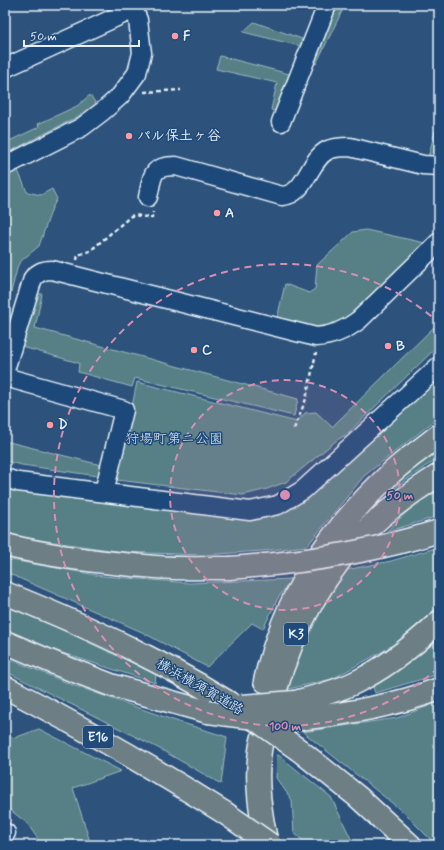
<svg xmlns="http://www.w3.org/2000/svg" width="444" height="850" viewBox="0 0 444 850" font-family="Mynerve,'Klee One',sans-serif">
	<rect width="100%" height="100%" fill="#2d537c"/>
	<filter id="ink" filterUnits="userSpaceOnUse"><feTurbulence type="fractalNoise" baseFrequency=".025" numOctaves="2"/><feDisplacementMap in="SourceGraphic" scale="8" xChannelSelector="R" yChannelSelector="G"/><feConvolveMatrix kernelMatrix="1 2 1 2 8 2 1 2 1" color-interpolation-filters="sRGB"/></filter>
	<g filter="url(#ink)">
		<path fill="#567f86" stroke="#9fb8bf" d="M338,5H345L316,64L314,63Z
			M254,22L302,39L300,46L243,32Z
			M220,56L289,74L275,111L271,110L277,83L216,69Z
			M90,95L97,105L77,117L5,154V143L39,127L38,124L77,106Z
			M435,131L439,132V158H428Z
			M17,168L27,192L41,195L52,189L57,199L52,208L39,246L22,260L18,265L5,316V173Z
			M366,230L425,243L348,316C319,335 308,327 277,319L285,284L309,293L315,289L317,265L353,232Z
			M38,294H42L35,328L298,399L294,416L135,378L132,387L78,372L79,363L26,348L22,345Z
			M439,322V345L347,434L337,440L286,482L267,489L243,495L117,480L137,382L297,422L305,413L316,412L332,427Z
			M439,378V417L364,476L307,546L262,551L203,555L124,552L26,538L5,532V484L42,494L243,519L276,514Z
			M5,441L101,465L98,476L22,465L5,461Z
			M439,445V459L426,466L381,498L417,462Z
			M439,491V516L386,532L417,502Z
			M439,547V606L394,645L332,679L288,689L293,666L312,625L346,570L391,561Z
			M5,559L102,576L189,583L292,579L278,598L263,629L252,623L207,667L142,632L5,572Z
			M5,606L56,627L156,674L155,683L44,647L5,630Z
			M439,638V674L375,693L372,684L432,645Z
			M5,657L70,684L173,720L227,737L221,784L160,749L5,671Z
			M439,702V845H436L402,811L303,732L397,718Z
			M39,729L121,771L73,788L91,845H42L27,823L5,806V733L14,738Z
			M277,754L331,797L354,845H308L294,833L292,800L276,778Z"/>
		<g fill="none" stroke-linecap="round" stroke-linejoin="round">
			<g stroke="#e8f1f8" stroke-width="21">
				<path id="minor" d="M5,68L134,9
					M281,122L327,5
					M5,166L82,127L103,111L120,96L137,73L142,53L138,20L132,5
					M148,197C153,176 150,166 176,166L282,196C307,194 308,160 328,150C335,147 343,147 350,147L423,165L439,166
					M5,370L33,278C39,272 43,270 52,270L316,337C333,336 346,330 359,320L439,242
					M5,377L124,410L104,492
					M5,478L18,482L250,511L278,505L303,490L439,366
					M5,834L6,833"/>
			</g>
			<g stroke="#e8f1f8" stroke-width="25">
				<path id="highway" d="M5,545C54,557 105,563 156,567C180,569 205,568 229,568
					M5,593C92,628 179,668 257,721
					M5,642L59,665L111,685L208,712
					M265,681C284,596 328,532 391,473C406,459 423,448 439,435
					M5,687C80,726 153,768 225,813
					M295,702C314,697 335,692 354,683C386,668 413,646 439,622
					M299,719C346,714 394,706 439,689
					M299,750L358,797L410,845
					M267,845C261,815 255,783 260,751C261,741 265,730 268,719C283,654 311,591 356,541C379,515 409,494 439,475"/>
			</g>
			<path stroke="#e8f1f8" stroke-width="2.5" stroke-dasharray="4 3" stroke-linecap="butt" d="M144,92L181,90
				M77,260L78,255L90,251L131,216L135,215L152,218L153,212
				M294,429L306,399L316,353"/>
			<use href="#minor" stroke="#1f4a7a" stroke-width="18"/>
			<use href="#highway" stroke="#6d7e84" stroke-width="22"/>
			<g stroke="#e8f1f8" stroke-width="25" stroke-linecap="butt">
				<path id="highway-bridge" d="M229,568C301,563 370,553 439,531
					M242,706L295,702
					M208,712C238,717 268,720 299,719
					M258,721L299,750
					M225,813L271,845"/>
			</g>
			<use href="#highway-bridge" stroke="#6d7e84" stroke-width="22"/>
		</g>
	</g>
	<circle cx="285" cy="495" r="115" fill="#d78fb1" fill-opacity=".12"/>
	<g fill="none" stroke="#d78fb1" stroke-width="2" stroke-dasharray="7 5">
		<circle cx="285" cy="495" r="115"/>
		<path d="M438 668A231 231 0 1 1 438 322"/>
	</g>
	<g fill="#ff9aa2" stroke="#1f4a7a" stroke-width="1.5">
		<circle cx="175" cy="36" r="4"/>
		<circle cx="129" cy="136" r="4"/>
		<circle cx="217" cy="213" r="4"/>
		<circle cx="388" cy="346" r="4"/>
		<circle cx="194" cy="350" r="4"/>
		<circle cx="50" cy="425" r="4"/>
	</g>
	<g text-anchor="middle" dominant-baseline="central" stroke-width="3" stroke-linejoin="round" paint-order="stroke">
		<g fill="#1f4a7a" stroke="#acbfd2" stroke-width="1">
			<rect x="284" y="623" width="24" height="22" rx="3"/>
			<rect x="83" y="726" width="30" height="22" rx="3"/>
		</g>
		<g font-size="13" font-weight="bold" fill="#e8f1f8">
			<text x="296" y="634">K3</text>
			<text x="98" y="737">E16</text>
		</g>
		<g font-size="14" font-weight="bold" fill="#e8f1f8" stroke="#1f4a7a" text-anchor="start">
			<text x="183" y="36">F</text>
			<text x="137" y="136">パル保土ヶ谷</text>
			<text x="225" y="213">A</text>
			<text x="396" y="346">B</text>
			<text x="202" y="350">C</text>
			<text x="58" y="425">D</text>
		</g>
		<g font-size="14" fill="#d2e0e7" stroke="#1f4a7a">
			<text x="174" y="439">狩場町第ニ公園</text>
		</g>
		<g font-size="14" fill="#e8f1f8" stroke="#1f4a7a">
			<text transform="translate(200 687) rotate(30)">横浜横須賀道路</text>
		</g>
	</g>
	<circle cx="285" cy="495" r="6" fill="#d78fb1" stroke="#1f4a7a" stroke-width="2"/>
	<g font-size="12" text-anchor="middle" font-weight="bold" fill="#d78fb1" stroke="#1f4a7a" stroke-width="3" stroke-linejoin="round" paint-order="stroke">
		<text x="400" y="499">50 m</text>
		<text x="285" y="730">100 m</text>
	</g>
	<rect width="444" height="850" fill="none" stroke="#1f4a7a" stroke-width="20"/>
	<rect x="10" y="10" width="424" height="830" fill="none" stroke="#e8f1f8" stroke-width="1.5" filter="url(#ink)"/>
	<path d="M24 40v6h115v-6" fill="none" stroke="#e8f1f8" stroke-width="2"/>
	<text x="30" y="40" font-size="12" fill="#e8f1f8" stroke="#1f4a7a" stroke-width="3" paint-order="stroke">50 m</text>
</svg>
